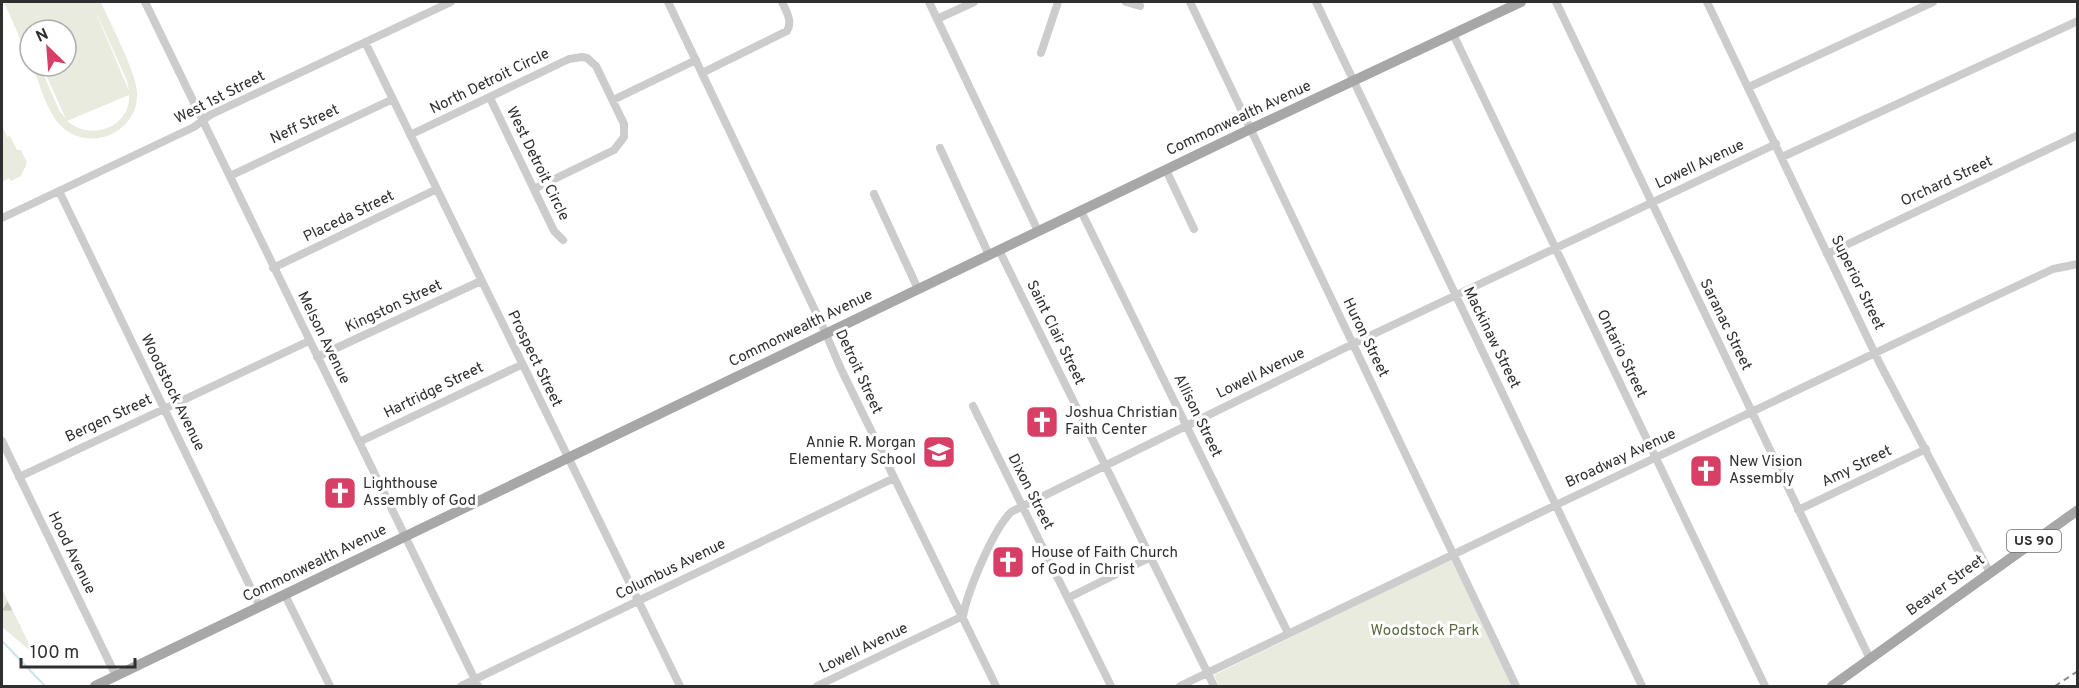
<svg xmlns="http://www.w3.org/2000/svg" width="2079" height="688" viewBox="0 0 2079 688" font-family="Overpass,sans-serif">
	<defs>
		<pattern id="forest-firs" width="22" height="20" patternUnits="userSpaceOnUse" patternTransform="scale(1.5)"><rect width="22" height="20" fill="#e8ebde"/><path d="M5 1l3.5 6h-7zM16 11l3.5 6h-7z" fill="#c7cabf"/></pattern>
	</defs>
	<rect width="100%" height="100%" fill="#fff"/>
	<path fill="url(#forest-firs)" d="M2,589L34,654L2,627Z"/>
	<path fill="#e8ebde" fill-rule="evenodd" d="M4,2H101C110,23 135,70 137,91C140,133 87,155 59,124C46,109 40,84 32,66H40L59,110L66,119L42,66H66V30H30V39L25,29L30,42V61ZM97,14L127,81L129,91L97,15ZM129,95C131,127 91,142 67,121Z
		M2,125L7,137L10,136L17,150H21L27,163L21,176L11,181L9,178L2,182Z
		M1451,559L1512,686H1219L1214,675Z"/>
	<g fill="none" stroke-linecap="round" stroke-linejoin="round">
		<path stroke="#cce3ea" stroke-width="2" d="M2,641L45,686"/>
		<path stroke="#ccc" stroke-width="8" d="M145,2L478,686
			M668,2L822,325L841,369L996,686
			M929,2L1038,231
			M1126,2L1140,6
			M1190,2L1516,686
			M1316,2L1642,686
			M1556,2L1870,659
			M1707,2L1879,362L1990,573
			M937,19L974,2
			M1453,34L1765,686
			M365,42L680,686
			M1041,53L1058,2
			M702,73L787,31C793,21 786,11 782,2
			M1749,87L1933,2
			M490,98L554,231L563,240
			M613,100L696,60
			M410,135L569,59L582,57L587,58L596,66L624,124V137L614,150L534,189
			M940,148L989,255
			M1782,157L2078,21
			M1166,170L1194,229
			M230,176L393,99
			M59,191L260,607
			M874,194L918,289
			M1081,211L1288,633
			M2,218L194,127L210,115L451,2
			M999,250L1214,686
			M1827,254L2078,135
			M273,268L437,189
			M317,357L481,281
			M973,406L1111,686
			M2,441L116,676
			M359,442L521,365
			M19,477L309,341
			M1798,510L1926,449
			M285,595L330,686
			M1068,598L1151,557
			M461,686L894,478
			M817,686L963,616C968,590 993,530 1011,512L1361,340L1776,144
			M1180,686L1556,505L1976,305L2053,269L2078,264"/>
		<path stroke="#a7a7a7" stroke-width="10" d="M95,686L1240,134L1521,2
			M1832,686L2078,510"/>
		<path stroke="#848484" stroke-width="2" stroke-dasharray="6 4.5" stroke-linecap="butt" d="M2055,686L2078,671"/>
	</g>
	<defs>
		<g id="church-square" transform="scale(1.725)"><rect x="-9" y="-9" width="18" height="18" rx="4" fill="#d83f66" stroke="#fff"/><path d="M-1.2-6h2.4v3.5h3.3v2.4h-3.3V6h-2.4V-.1h-3.3v-2.4h3.3Z" fill="#fff"/></g>
		<g id="school-square" transform="scale(1.725)"><rect x="-9" y="-9" width="18" height="18" rx="4" fill="#d83f66" stroke="#fff"/><path d="M0-5L7-2L0 1L-7-2ZM-4 1L0 2.5L4 1V4Q0 6-4 4Z" fill="#fff"/></g>
	</defs>
	<g fill-rule="evenodd">
		<use href="#church-square" x="1042" y="422"/>
		<use href="#school-square" x="939" y="452"/>
		<use href="#church-square" x="1706" y="471"/>
		<use href="#church-square" x="340" y="493"/>
		<use href="#church-square" x="1008" y="562"/>
	</g>
	<g text-anchor="middle" dominant-baseline="central" stroke-width="6" stroke-linejoin="round" paint-order="stroke">
		<rect fill="#fff" stroke="#6d6d6d" stroke-width="1.5" x="2007" y="530" width="54" height="22" rx="4.5"/>
		<g font-size="14" font-weight="bold" fill="#2f2f2f">
			<text x="2034" y="541">US 90</text>
		</g>
		<g font-size="15" fill="#2f2f2f" stroke="#fff">
			<text transform="translate(490 82) rotate(-26)">North Detroit Circle</text>
			<text transform="translate(220 98) rotate(-27)">West 1st Street</text>
			<text transform="translate(1239 119) rotate(-25)">Commonwealth Avenue</text>
			<text transform="translate(305 125) rotate(-25)">Neff Street</text>
			<text transform="translate(537 164) rotate(64)">West Detroit Circle</text>
			<text transform="translate(1700 165) rotate(-25)">Lowell Avenue</text>
			<text transform="translate(1947 182) rotate(-25)">Orchard Street</text>
			<text transform="translate(349 217) rotate(-26)">Placeda Street</text>
			<text transform="translate(1857 283) rotate(64)">Superior Street</text>
			<text transform="translate(394 307) rotate(-25)">Kingston Street</text>
			<text transform="translate(1725 325) rotate(64)">Saranac Street</text>
			<text transform="translate(801 329) rotate(-26)">Commonwealth Avenue</text>
			<text transform="translate(1055 333) rotate(64)">Saint Clair Street</text>
			<text transform="translate(323 338) rotate(64)">Melson Avenue</text>
			<text transform="translate(1365 338) rotate(64)">Huron Street</text>
			<text transform="translate(1491 338) rotate(64)">Mackinaw Street</text>
			<text transform="translate(1621 354) rotate(64)">Ontario Street</text>
			<text transform="translate(534 359) rotate(64)">Prospect Street</text>
			<text transform="translate(858 372) rotate(65)">Detroit Street</text>
			<text transform="translate(1261 374) rotate(-26)">Lowell Avenue</text>
			<text transform="translate(434 391) rotate(-26)">Hartridge Street</text>
			<text transform="translate(172 393) rotate(64)">Woodstock Avenue</text>
			<text transform="translate(1197 416) rotate(64)">Allison Street</text>
			<text transform="translate(109 419) rotate(-25)">Bergen Street</text>
			<text transform="translate(1621 459) rotate(-25)">Broadway Avenue</text>
			<text transform="translate(1857 467) rotate(-26)">Amy Street</text>
			<text transform="translate(1030 492) rotate(63)">Dixon Street</text>
			<text transform="translate(71 553) rotate(64)">Hood Avenue</text>
			<text transform="translate(315 564) rotate(-26)">Commonwealth Avenue</text>
			<text transform="translate(671 570) rotate(-26)">Columbus Avenue</text>
			<text transform="translate(1946 586) rotate(-36)">Beaver Street</text>
			<text transform="translate(864 649) rotate(-26)">Lowell Avenue</text>
		</g>
		<g font-size="15" fill="#2f2f2f" stroke="#fff" text-anchor="start">
			<text x="1065" y="413">Joshua Christian<tspan x="1065" dy="17">Faith Center</tspan></text>
			<text x="916" y="443" text-anchor="end">Annie R. Morgan<tspan x="916" dy="17">Elementary School</tspan></text>
			<text x="1729" y="462">New Vision<tspan x="1729" dy="17">Assembly</tspan></text>
			<text x="363" y="484">Lighthouse<tspan x="363" dy="17">Assembly of God</tspan></text>
			<text x="1031" y="553">House of Faith Church<tspan x="1031" dy="17">of God in Christ</tspan></text>
		</g>
		<g font-size="15" fill="#5a6840" stroke="#fff">
			<text x="1425" y="631">Woodstock Park</text>
		</g>
	</g>
	<rect width="2079" height="688" fill="none" stroke="#2f2f2f" stroke-width="6"/>
	<g transform="translate(48 48) rotate(335)"><circle r="28" fill="#ffffff" stroke="#acacac" stroke-width="1.5"/>
	<path d="M0-4.5L10 22L0 15L-10 22Z" fill="#d83f66"/>
	<text y="-9" font-size="16" font-weight="bold" text-anchor="middle" fill="#2f2f2f">N</text>
	</g>
	<path d="M21 658v9h114v-9" fill="none" stroke="#2f2f2f" stroke-width="3"/>
	<text x="30" y="658" font-size="18" fill="#2f2f2f" stroke="#ffffff" stroke-width="4.5" paint-order="stroke">100 m</text>
</svg>
